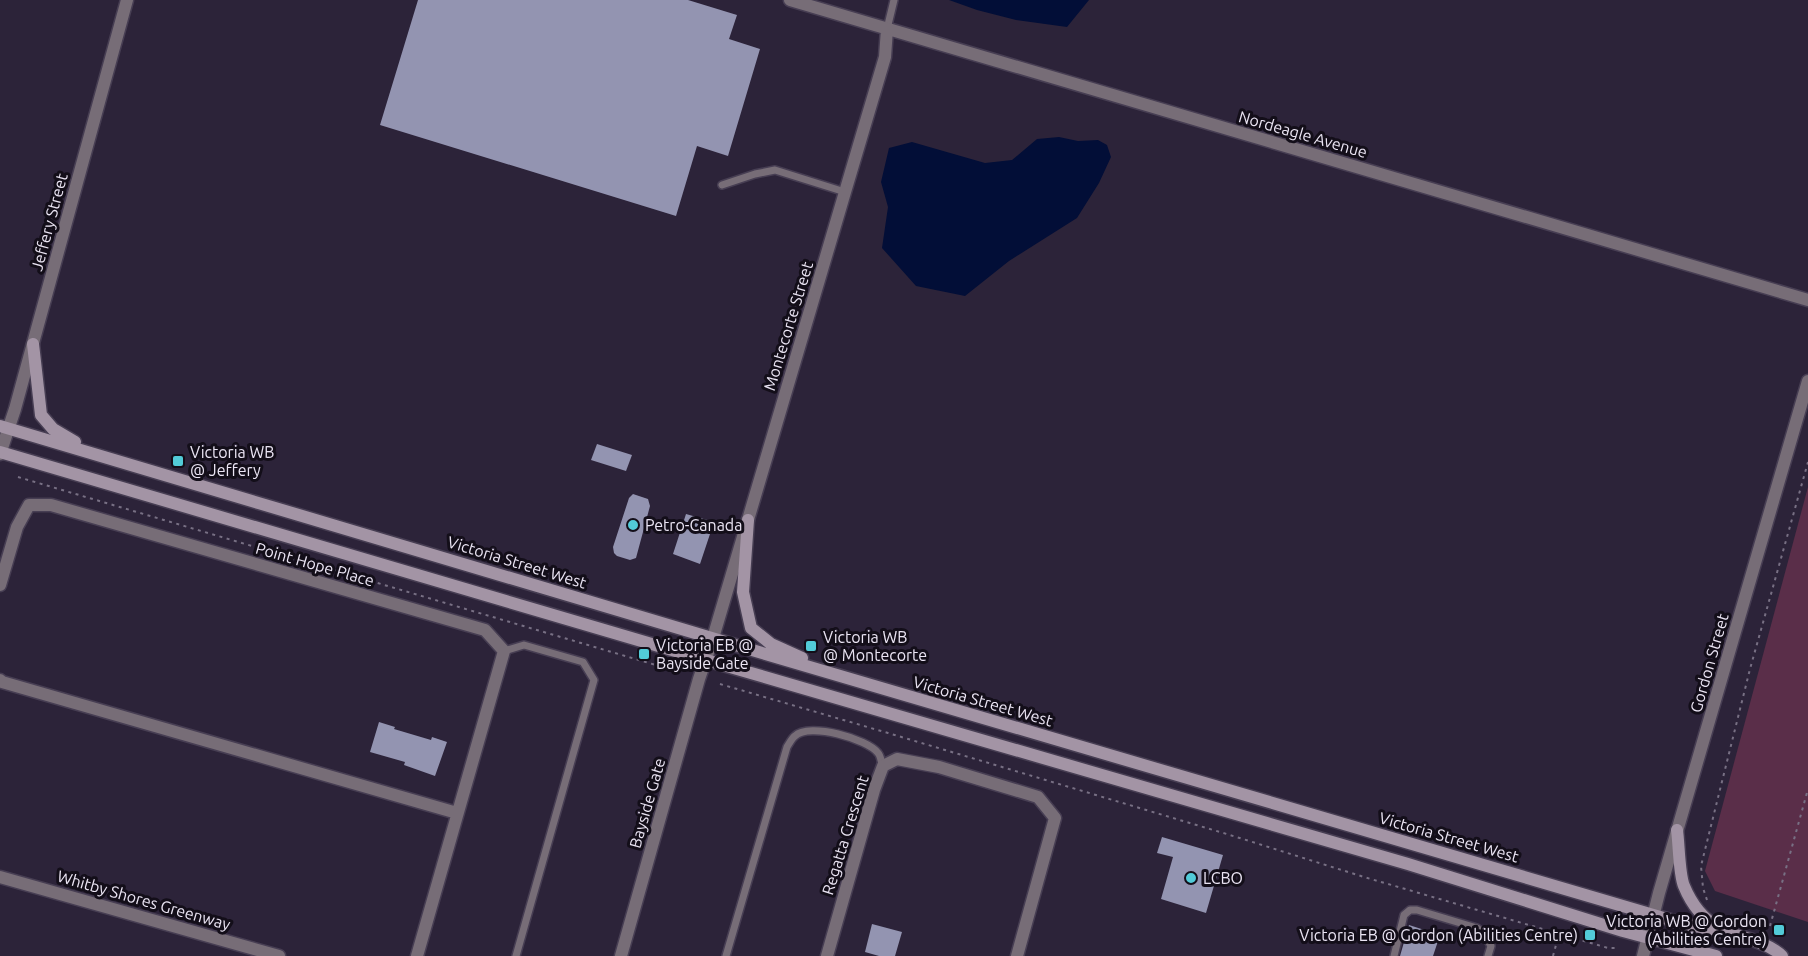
<svg xmlns="http://www.w3.org/2000/svg" width="1808" height="956" viewBox="0 0 1808 956" font-family="Ubuntu,sans-serif">
	<rect width="100%" height="100%" fill="#2c2339"/>
	<path fill="#5a2e49" d="M1808,487V922L1715,891L1705,871Z"/>
	<path fill="#020e37" d="M949,0H1089L1067,27L1016,20L977,10Z
		M1059,137L1078,141L1098,140L1107,145L1111,157L1099,183L1077,218L1009,261L965,296L916,286L882,248L888,207L881,182L889,148L912,142L985,163L1012,160L1037,139Z"/>
	<path fill="#9394b1" d="M418,0H688L737,15L729,39L760,49L728,156L697,146L676,216L380,125Z
		M597,444L632,455L626,471L591,460Z
		M633,494L648,499L650,506L636,558L630,560L617,556L614,553L613,547L629,498Z
		M686,514L714,522L700,564L673,554Z
		M379,722L395,727L394,729L431,740L432,737L447,742L435,776L404,765L405,762L370,752Z
		M1162,837L1223,855L1206,913L1161,899L1173,857L1157,853Z
		M872,924L902,932L895,956H879L865,952Z
		M1409,925L1440,935L1433,956H1400Z"/>
	<g fill="none" stroke-linecap="round" stroke-linejoin="round">
		<g stroke="#473e53" stroke-width="10">
			<path id="lane" d="M887,29L894,0
				M722,185L755,174L775,170L845,192
				M504,651L524,645L583,662L594,680L516,956
				M726,956L787,747C789,744 792,738 795,736C809,722 868,739 878,753C881,756 881,763 883,766
				M1394,956L1404,915L1410,910H1417L1477,928L1485,935L1491,946L1488,956"/>
		</g>
		<g stroke="#473e53" stroke-width="15">
			<path id="street" d="M790,0L1808,300
				M0,454L15,409L127,0
				M0,585L17,527L29,505H51L485,630L504,651L417,956
				M0,680L2,682L457,813
				M0,877L279,956
				M621,956L699,679L713,638L885,57L887,29
				M827,956L874,790L883,766L897,759L939,767L1038,797L1055,818L1017,956
				M1643,956L1659,893L1808,381"/>
		</g>
		<g stroke="#473e53" stroke-width="15">
			<path id="secondary" d="M33,344L41,415L53,429L75,442
				M0,426L742,647L1684,924C1709,929 1765,938 1782,956
				M0,452L706,660L1408,864L1623,931L1716,956
				M748,520L743,592L751,628L771,644L802,658
				M1677,830C1679,844 1679,875 1684,886C1691,903 1703,919 1719,928"/>
		</g>
		<path stroke="#787084" stroke-width="2" stroke-dasharray="3 4.5" stroke-linecap="butt" d="M18,477L676,671
			M720,684L888,733L1230,835L1364,877L1608,948H1619
			M1707,900L1703,888L1701,866L1750,669L1808,462
			M1770,926L1808,789
			M1553,956L1559,934"/>
		<use href="#lane" stroke="#776d77" stroke-width="7"/>
		<use href="#street" stroke="#776d77" stroke-width="12"/>
		<use href="#secondary" stroke="#a394a5" stroke-width="12"/>
	</g>
	<g fill="#52cbd8" stroke="#130e19" stroke-width="2">
		<rect x="172" y="455" width="12" height="12" rx="3"/>
		<circle cx="633" cy="525" r="6"/>
		<rect x="805" y="640" width="12" height="12" rx="3"/>
		<rect x="638" y="648" width="12" height="12" rx="3"/>
		<circle cx="1191" cy="878" r="6"/>
		<rect x="1773" y="924" width="12" height="12" rx="3"/>
		<rect x="1584" y="929" width="12" height="12" rx="3"/>
	</g>
	<g text-anchor="middle" dominant-baseline="central" stroke-width="6" stroke-linejoin="round" paint-order="stroke">
		<g font-size="16" fill="#ebe5f4" stroke="#130e19">
			<text transform="translate(1303 134) rotate(16)">Nordeagle Avenue</text>
			<text transform="translate(49 222) rotate(-75)">Jeffery Street</text>
			<text transform="translate(788 326) rotate(-73)">Montecorte Street</text>
			<text transform="translate(517 562) rotate(17)">Victoria Street West</text>
			<text transform="translate(315 564) rotate(16)">Point Hope Place</text>
			<text transform="translate(1709 663) rotate(-74)">Gordon Street</text>
			<text transform="translate(983 701) rotate(16)">Victoria Street West</text>
			<text transform="translate(647 803) rotate(-74)">Bayside Gate</text>
			<text transform="translate(845 835) rotate(-73)">Regatta Crescent</text>
			<text transform="translate(1449 837) rotate(16)">Victoria Street West</text>
			<text transform="translate(144 900) rotate(16)">Whitby Shores Greenway</text>
		</g>
		<g font-size="16" fill="#ebe5f4" stroke="#130e19" text-anchor="start">
			<text x="190" y="452">Victoria WB<tspan x="190" dy="18">@ Jeffery</tspan></text>
			<text x="645" y="525">Petro-Canada</text>
			<text x="823" y="637">Victoria WB<tspan x="823" dy="18">@ Montecorte</tspan></text>
			<text x="656" y="645">Victoria EB @<tspan x="656" dy="18">Bayside Gate</tspan></text>
			<text x="1203" y="878">LCBO</text>
			<text x="1767" y="921" text-anchor="end">Victoria WB @ Gordon<tspan x="1767" dy="18">(Abilities Centre)</tspan></text>
			<text x="1578" y="935" text-anchor="end">Victoria EB @ Gordon (Abilities Centre)</text>
		</g>
	</g>
</svg>
